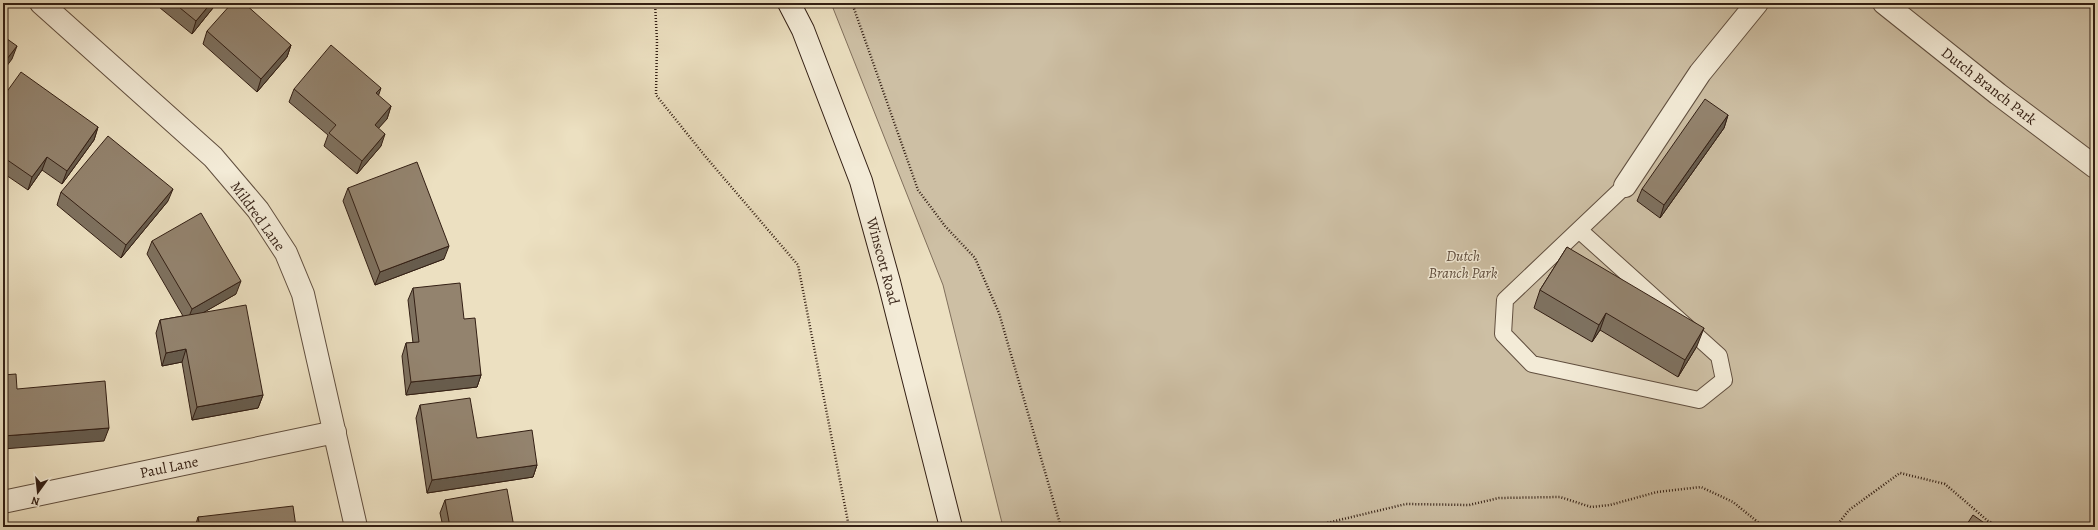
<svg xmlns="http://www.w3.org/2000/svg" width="2098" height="530" viewBox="0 0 2098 530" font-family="Alegreya,serif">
	<rect width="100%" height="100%" fill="#ece0c1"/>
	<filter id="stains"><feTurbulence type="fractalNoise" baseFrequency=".005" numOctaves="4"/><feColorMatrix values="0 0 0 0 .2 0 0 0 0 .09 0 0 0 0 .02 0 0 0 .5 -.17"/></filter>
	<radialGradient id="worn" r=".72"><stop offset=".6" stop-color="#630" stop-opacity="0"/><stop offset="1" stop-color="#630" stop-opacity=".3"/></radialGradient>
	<path fill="#cdbfa4" stroke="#806f5c" d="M831,3H2095V527H1003L943,285Z"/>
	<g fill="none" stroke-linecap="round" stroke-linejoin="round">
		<g stroke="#614f3f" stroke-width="18">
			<path id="service" d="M1579,230L1719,356L1724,380L1699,400L1532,364L1503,334L1505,300L1625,186"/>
		</g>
		<g stroke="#614f3f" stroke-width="24">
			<path id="minor" d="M41,3L213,157L258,210L286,253L303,294L356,527
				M1884,3L1998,94L2095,167
				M1625,186L1700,73L1757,3
				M3,502L335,432"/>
		</g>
		<g stroke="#331f14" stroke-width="24">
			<path id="secondary" d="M789,3L803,30L861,181L889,282L951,527"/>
		</g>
		<path stroke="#331f14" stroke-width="2.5" stroke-dasharray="1 2" stroke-linecap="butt" d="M655,3L657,41L656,95L705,156L798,265L849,527
			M852,3L918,190L945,226L975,258L999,313L1061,527
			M1310,527L1406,504L1469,505L1499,498L1560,497L1591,507L1610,505L1657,492L1701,487L1733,502L1759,523L1770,527
			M1833,527L1838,524L1849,510L1900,473L1945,484L1988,521L2002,527"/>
		<use href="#service" stroke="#f3ebd7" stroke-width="16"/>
		<use href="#minor" stroke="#f3ebd7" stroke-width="22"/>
		<use href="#secondary" stroke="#f3ebd7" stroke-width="22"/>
	</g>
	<path fill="#7e715f" stroke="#331f14" d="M154,3H217L192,34Z
		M207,31L291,45L287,57L257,92L203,44Z
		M294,89L391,106L387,119L378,128L381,146L357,174L324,146L328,135L289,102Z
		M3,97L98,127L94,140L62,184L42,170L28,190L3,173Z
		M1728,115L1724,128L1660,218L1637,201L1642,189Z
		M348,188L444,259L375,285L343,201Z
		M61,192L168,201L121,258L57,205Z
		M152,241L236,294L204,312L263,395L258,408L192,420L182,362L162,366L156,333L160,320L183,316L147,254Z
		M1567,247L1697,346L1678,377L1600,330L1592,342L1534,308L1540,290Z
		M413,288L464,319L481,375L477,387L406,395L402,356L406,343H413L408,300Z
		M420,405L477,438L537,465L533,477L427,493L416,418Z
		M445,500L514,527H443L440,513Z
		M198,517L296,527H195Z"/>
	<path fill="#675c4d" stroke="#331f14" d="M211,3H217L192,34L196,21Z
		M291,45L287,57L257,92L261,79Z
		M17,46L12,59L3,71V64Z
		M381,88L377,100L376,93Z
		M391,106L387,119L370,138L375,125Z
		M1728,115L1724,128L1660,218L1664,205Z
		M98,127L94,140L62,184L67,171Z
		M385,134L381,146L357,174L362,161Z
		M47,157L42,170L28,190L32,177Z
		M173,189L168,201L121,258L126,245Z
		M449,246L444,259L375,285L380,272Z
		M241,281L236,294L187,322L192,309Z
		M1606,313L1600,330L1592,342L1599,325Z
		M1704,328L1697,346L1678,377L1685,360Z
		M186,349L182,362L162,366L166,353Z
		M481,375L477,387L406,395L411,382Z
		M263,395L258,408L192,420L197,407Z
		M109,428L104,441L3,449V436Z
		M537,465L533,477L427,493L432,480Z"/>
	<path fill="#93836e" stroke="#331f14" d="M174,3H211L196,21Z
		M232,3H244L291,45L261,79L207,31Z
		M3,36L17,46L3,64Z
		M331,45L381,88L376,93L391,106L375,125L385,134L362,161L329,133L336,125L294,89Z
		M21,72L98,127L67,171L47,157L32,177L3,157V97Z
		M1705,99L1728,115L1664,205L1642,189Z
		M108,136L173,189L126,245L61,192Z
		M417,162L449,246L380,272L348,188Z
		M201,213L241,281L192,309L152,241Z
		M1567,247L1704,328L1685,360L1606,313L1599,325L1540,290Z
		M460,283L464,319L475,318L481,375L411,382L406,343L419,342L413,288Z
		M246,305L263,395L197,407L186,349L166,353L160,320Z
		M16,374L17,389L105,381L109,428L3,436V375Z
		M470,398L477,438L532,430L537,465L432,480L420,405Z
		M507,489L514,527H450L445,500Z
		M293,506L296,527H200L198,517Z
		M1973,515L1990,527H1965Z"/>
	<g text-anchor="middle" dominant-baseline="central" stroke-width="3" stroke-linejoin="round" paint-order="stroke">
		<g font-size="15" fill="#331f14" stroke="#f3ebd7">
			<text transform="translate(1989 86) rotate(38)">Dutch Branch Park</text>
			<text transform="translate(258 216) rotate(54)">Mildred Lane</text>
			<text transform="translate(883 261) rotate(75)">Winscott Road</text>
			<text transform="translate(169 467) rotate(-12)">Paul Lane</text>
		</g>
		<g font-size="15" font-style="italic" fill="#614f3f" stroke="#f3ebd7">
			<text x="1463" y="256">Dutch<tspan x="1463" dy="17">Branch Park</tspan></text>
		</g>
	</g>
	<rect width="2098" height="530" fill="none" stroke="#ece0c1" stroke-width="16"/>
	<rect x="4" y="4" width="2090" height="522" fill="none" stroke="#331f14" stroke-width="2"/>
	<rect x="8" y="8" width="2082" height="514" fill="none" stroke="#331f14"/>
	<g transform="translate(38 492) rotate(195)" stroke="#f3ebd7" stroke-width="3" paint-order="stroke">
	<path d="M0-3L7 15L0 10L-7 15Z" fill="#331f14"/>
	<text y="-6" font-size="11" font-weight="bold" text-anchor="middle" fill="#331f14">N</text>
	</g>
	<rect width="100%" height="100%" filter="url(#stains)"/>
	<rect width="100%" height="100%" fill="url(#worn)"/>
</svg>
